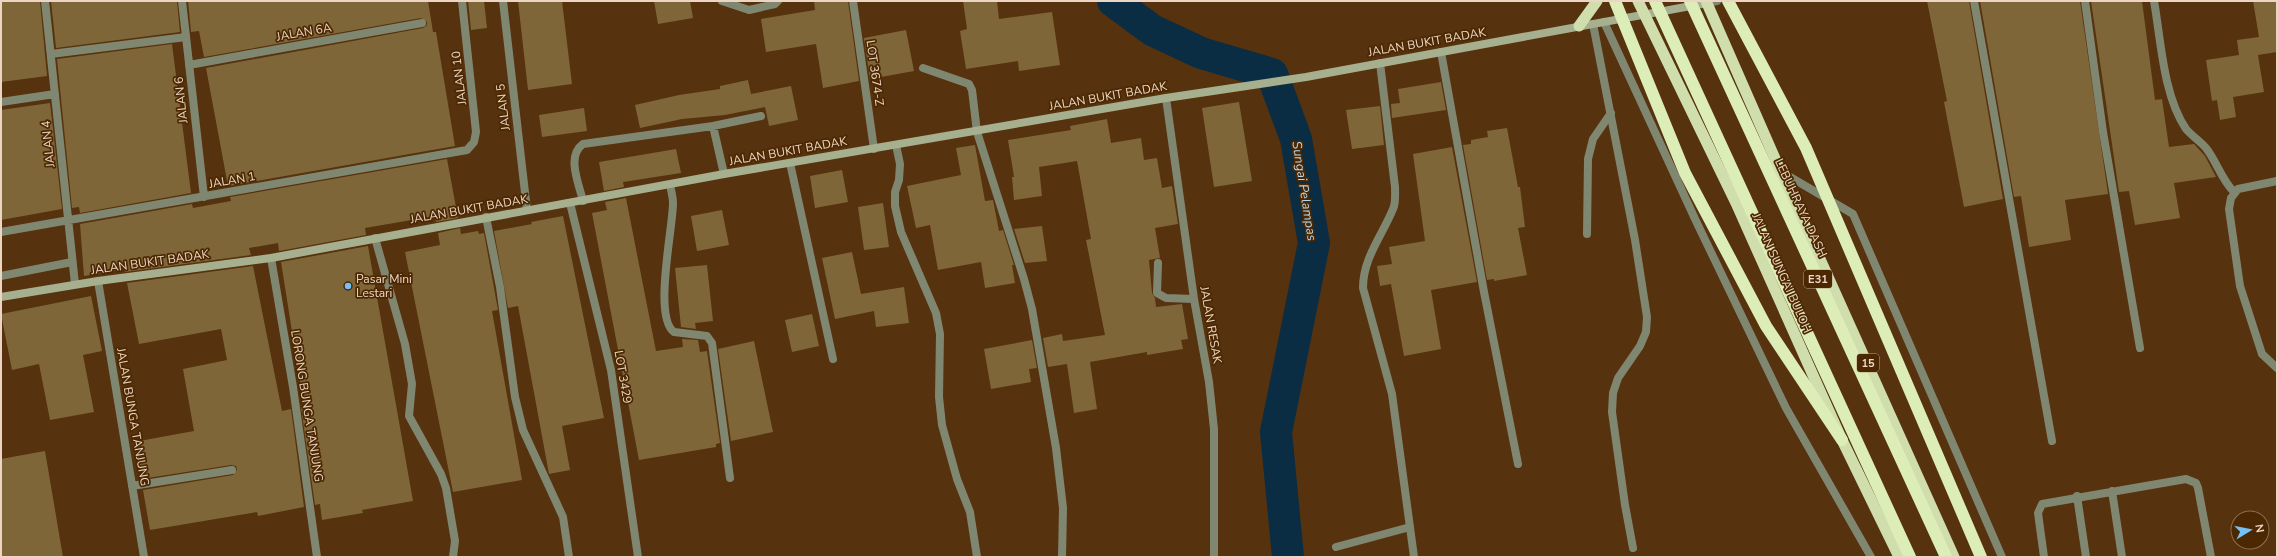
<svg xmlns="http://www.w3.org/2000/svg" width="2278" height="558" viewBox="0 0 2278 558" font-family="'Nunito Sans',sans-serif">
	<rect width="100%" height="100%" fill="#56320e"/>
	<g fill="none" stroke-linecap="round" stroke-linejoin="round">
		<path stroke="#0a2d43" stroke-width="32" d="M1113,1L1152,30L1201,53L1272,74L1296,139L1314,243L1276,432L1288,557"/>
	</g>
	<path fill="#7f6638" d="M1,1H40L47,76L1,82Z
		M51,1H177L180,32L56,48Z
		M188,1H428L433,32H436L455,146L228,186L206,68L423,28L427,25V22L421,18L204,57L199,31L191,32Z
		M468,1H484L487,28L471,30Z
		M518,1H562L572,84L528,90Z
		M654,1H690L693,18L658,24Z
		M814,1H848L859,81L823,88L816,44L766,52L761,19L815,10Z
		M963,1H997L999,19L1052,12L1060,65L1019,71L1018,61L966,69L960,31L967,29Z
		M1927,1H1969L2003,199L1964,207L1944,102L1947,101Z
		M1980,1H2080L2108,194L2065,200L2071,240L2029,247L2021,196L2014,197Z
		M2091,1H2142L2155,100L2162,99L2169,147L2194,144L2205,156L2216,177L2174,183L2180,218L2135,225L2129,191L2119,192Z
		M2253,1H2277V52L2258,55L2264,92L2233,97L2236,117L2220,120L2217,100L2212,101L2206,60L2239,55L2237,40L2259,37Z
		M906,30L914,71L870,79L864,38Z
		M172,44L191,193L80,213L79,207L72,208L57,59Z
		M748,80L751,94L791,86L798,120L769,126L765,107L725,115L682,119L640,128L635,105L679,95L720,89V86Z
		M1441,82L1446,110L1392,118L1391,104L1400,103L1398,89Z
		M1239,102L1252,181L1214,187L1202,108Z
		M50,103L62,209L1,220V110Z
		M1380,106L1384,145L1352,149L1346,110Z
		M584,108L587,131L542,137L539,115Z
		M1107,119L1111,143L1141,138L1144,160L1157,158L1162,188L1172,186L1178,224L1155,228L1160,258L1149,260L1152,293L1155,298L1156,307L1182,304L1188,339L1181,340L1183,349L1147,355V352L1090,362L1097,409L1074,413L1067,364L1048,367L1043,338L1062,334L1063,341L1105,335L1086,240L1091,239L1077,161L1039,167L1042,196L1014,200L1012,177H1014L1008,140L1071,130L1070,126Z
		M1507,128L1518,187H1520L1525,227L1518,228L1527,275L1494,281V279L1487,280L1463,145L1471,144V140L1488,137L1487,131Z
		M975,145L985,201L993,200L999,231L1003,230L1014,265H1012L1015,283L985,288L981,262L938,270L930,225L916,228L907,186L961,175L956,148Z
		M1452,147L1477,282L1431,290L1441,349L1404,356L1391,284L1380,286L1377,266L1392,264L1389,247L1425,241L1413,154Z
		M676,149L681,173L623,182L624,187L604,191L599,162Z
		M447,159L458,218L436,222L435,216L365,228L366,235L279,251L278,243L249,248L251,255L125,272V269L84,276L80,224L192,204L193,208L231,201L230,197Z
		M842,170L848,202L815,208L810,176Z
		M626,198L656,351L683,347L682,339L698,340L700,352L707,351L720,443L716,444V447L639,460L592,213L607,210L605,202Z
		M883,203L889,247L864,250L858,207Z
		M722,210L729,245L697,251L691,216Z
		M563,216L604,418L562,426L570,470L549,474L518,306L508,308L494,231L532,224L531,222Z
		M1042,226L1047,261L1025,263L1014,229Z
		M460,228L461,234L478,231L479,234L484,233L498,310L492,311L522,480L453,492L405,252L440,245L438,233Z
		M368,246L413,501L362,510L363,513L322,520L320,504L315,505L301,407H304L281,262Z
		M852,252L861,294L904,287L909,323L876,327L874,311L835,319L822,258Z
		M707,265L713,321L695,323L696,329L681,327L675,268Z
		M253,266L282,411L291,409L304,507L258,516L257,512L150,530L143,490L233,475L237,470L236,466L231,465L141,479L134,442L194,431L183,369L227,360L221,329L139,344L127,283Z
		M91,296L102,351L83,355L94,412L50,420L39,364L12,370L1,314Z
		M812,314L819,346L792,352L785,320Z
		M1032,340L1037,368L1029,369L1031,382L991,389L984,349Z
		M754,341L773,432L731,441L718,349Z
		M45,451L63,557H1V459Z"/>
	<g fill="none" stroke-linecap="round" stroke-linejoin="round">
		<path stroke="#808771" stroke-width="8" d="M51,54L186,37
			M923,68L969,84L972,90L977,132
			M1587,234L1588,159L1593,139L1611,113
			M1,276L72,262
			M2112,491L2122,557
			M2077,496L2086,557
			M2044,557L2038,513L2042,504L2186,479L2196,483L2198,488L2211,557"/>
		<path stroke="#808771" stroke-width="8" d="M45,1L75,284
			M182,1L204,197
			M503,1L527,210
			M722,1L749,10L775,4L778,1
			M853,1L874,149
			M1974,1L2052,441
			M2085,1L2103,132L2140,348
			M2154,1C2161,40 2163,95 2186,129C2192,136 2200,141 2206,148C2217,162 2221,179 2234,192
			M1707,3L1717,1
			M1604,22L1696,221L1786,408L1871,557
			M1593,24L1635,240L1647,317L1646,332L1640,346L1618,378L1613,393L1612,412L1625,505L1633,548
			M1441,52L1484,292L1518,464
			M1380,63L1395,187C1395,194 1396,203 1393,209C1382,236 1363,258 1363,288L1392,394L1414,557
			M189,65L422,23
			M1166,98L1194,299L1209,382L1214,429V557
			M1,102L55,94
			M713,126L724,174
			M977,132L1024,279L1032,309L1056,448L1063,508L1062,557
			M896,145L900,164L899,180L895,192V206L901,232L936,313L940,334L939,397L942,425L957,479L970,512L977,557
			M790,163L833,359
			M1780,171L1853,214L2002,557
			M2277,181L2238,189L2231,198L2229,209L2240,286L2262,354L2277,368
			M670,185C671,190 673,197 673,203C673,228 653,317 674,332L707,336L712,343L730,478
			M583,201C579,184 566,156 583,144L713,126L761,116
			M570,203L611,370L638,557
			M486,217L500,287L515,397L523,430L563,517L569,557
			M1,232L467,150L474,142L476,132L462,1
			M375,238L405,344L412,384L409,416L441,474L446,488L455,541L453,557
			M271,258L293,387L317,557
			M1158,263L1157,293L1166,298L1194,299
			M98,281L144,557
			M132,486L232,470
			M1336,547L1410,527"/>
		<path stroke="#a6b08e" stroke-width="8" d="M1,297L98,281L271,258L724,174L1166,98L1306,77L1707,3"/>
		<path stroke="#d0deae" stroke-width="11" d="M1638,1L1736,203L1842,440L1899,557
			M1706,1L1780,170L1954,557
			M1579,26L1597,1"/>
		<path stroke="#ddedb8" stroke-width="12" d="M1615,1L1685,173L1766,326L1842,440
			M1655,1L1910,557
			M1690,1L1946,557
			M1728,1L1806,148L1981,557"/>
	</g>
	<circle fill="#75c0f6" stroke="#4b2802" stroke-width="1.5" cx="348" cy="286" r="4"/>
	<g text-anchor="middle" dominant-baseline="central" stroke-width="3.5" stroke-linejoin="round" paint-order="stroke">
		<g fill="#4b2802" stroke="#bca289" stroke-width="1">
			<rect x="1804" y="270" width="28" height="18" rx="3"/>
			<rect x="1857" y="354" width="22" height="18" rx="3"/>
		</g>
		<g font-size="11" font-weight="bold" fill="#ecd6c3">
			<text x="1818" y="279">E31</text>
			<text x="1868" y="363">15</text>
		</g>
		<g font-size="12" fill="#ecd6c3" stroke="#4b2802">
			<text transform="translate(304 32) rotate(-10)">JALAN 6A</text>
			<text transform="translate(1427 42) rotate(-10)">JALAN BUKIT BADAK</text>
			<text transform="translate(875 73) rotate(82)">LOT 3674-Z</text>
			<text transform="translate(459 78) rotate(-97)">JALAN 10</text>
			<text transform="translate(1108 96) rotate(-10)">JALAN BUKIT BADAK</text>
			<text transform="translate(181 100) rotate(-96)">JALAN 6</text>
			<text transform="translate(503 107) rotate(-97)">JALAN 5</text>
			<text transform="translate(48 144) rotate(-96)">JALAN 4</text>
			<text transform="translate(788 151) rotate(-10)">JALAN BUKIT BADAK</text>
			<text transform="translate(232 180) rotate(-10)">JALAN 1</text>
			<text transform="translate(1801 208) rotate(65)">LEBUHRAYA DASH</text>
			<text transform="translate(469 209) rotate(-10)">JALAN BUKIT BADAK</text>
			<text transform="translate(150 262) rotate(-8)">JALAN BUKIT BADAK</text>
			<text transform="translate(1782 273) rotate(66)">JALAN SUNGAI BULOH</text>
			<text transform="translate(1211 325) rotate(80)">JALAN RESAK</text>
			<text transform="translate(623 377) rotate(80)">LOT 3429</text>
			<text transform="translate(307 406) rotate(81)">LORONG BUNGA TANJUNG</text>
			<text transform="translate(133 417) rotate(80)">JALAN BUNGA TANJUNG</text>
		</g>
		<g font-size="12" fill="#ecd6c3" stroke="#4b2802" text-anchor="start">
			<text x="356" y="279">Pasar Mini<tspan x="356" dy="14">Lestari</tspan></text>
		</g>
		<g font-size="13" font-style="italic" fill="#b6d7f1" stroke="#4b2802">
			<text transform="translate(1304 191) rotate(81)">Sungai Pelampas</text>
		</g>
	</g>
	<rect width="2278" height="558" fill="none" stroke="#ecd6c3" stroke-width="4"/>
	<g transform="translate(2250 530) rotate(80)"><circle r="19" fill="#4b2802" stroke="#8b6e4f"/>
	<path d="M0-3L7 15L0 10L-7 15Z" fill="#75c0f6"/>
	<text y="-6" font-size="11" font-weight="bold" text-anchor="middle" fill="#ecd6c3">N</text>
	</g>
</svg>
